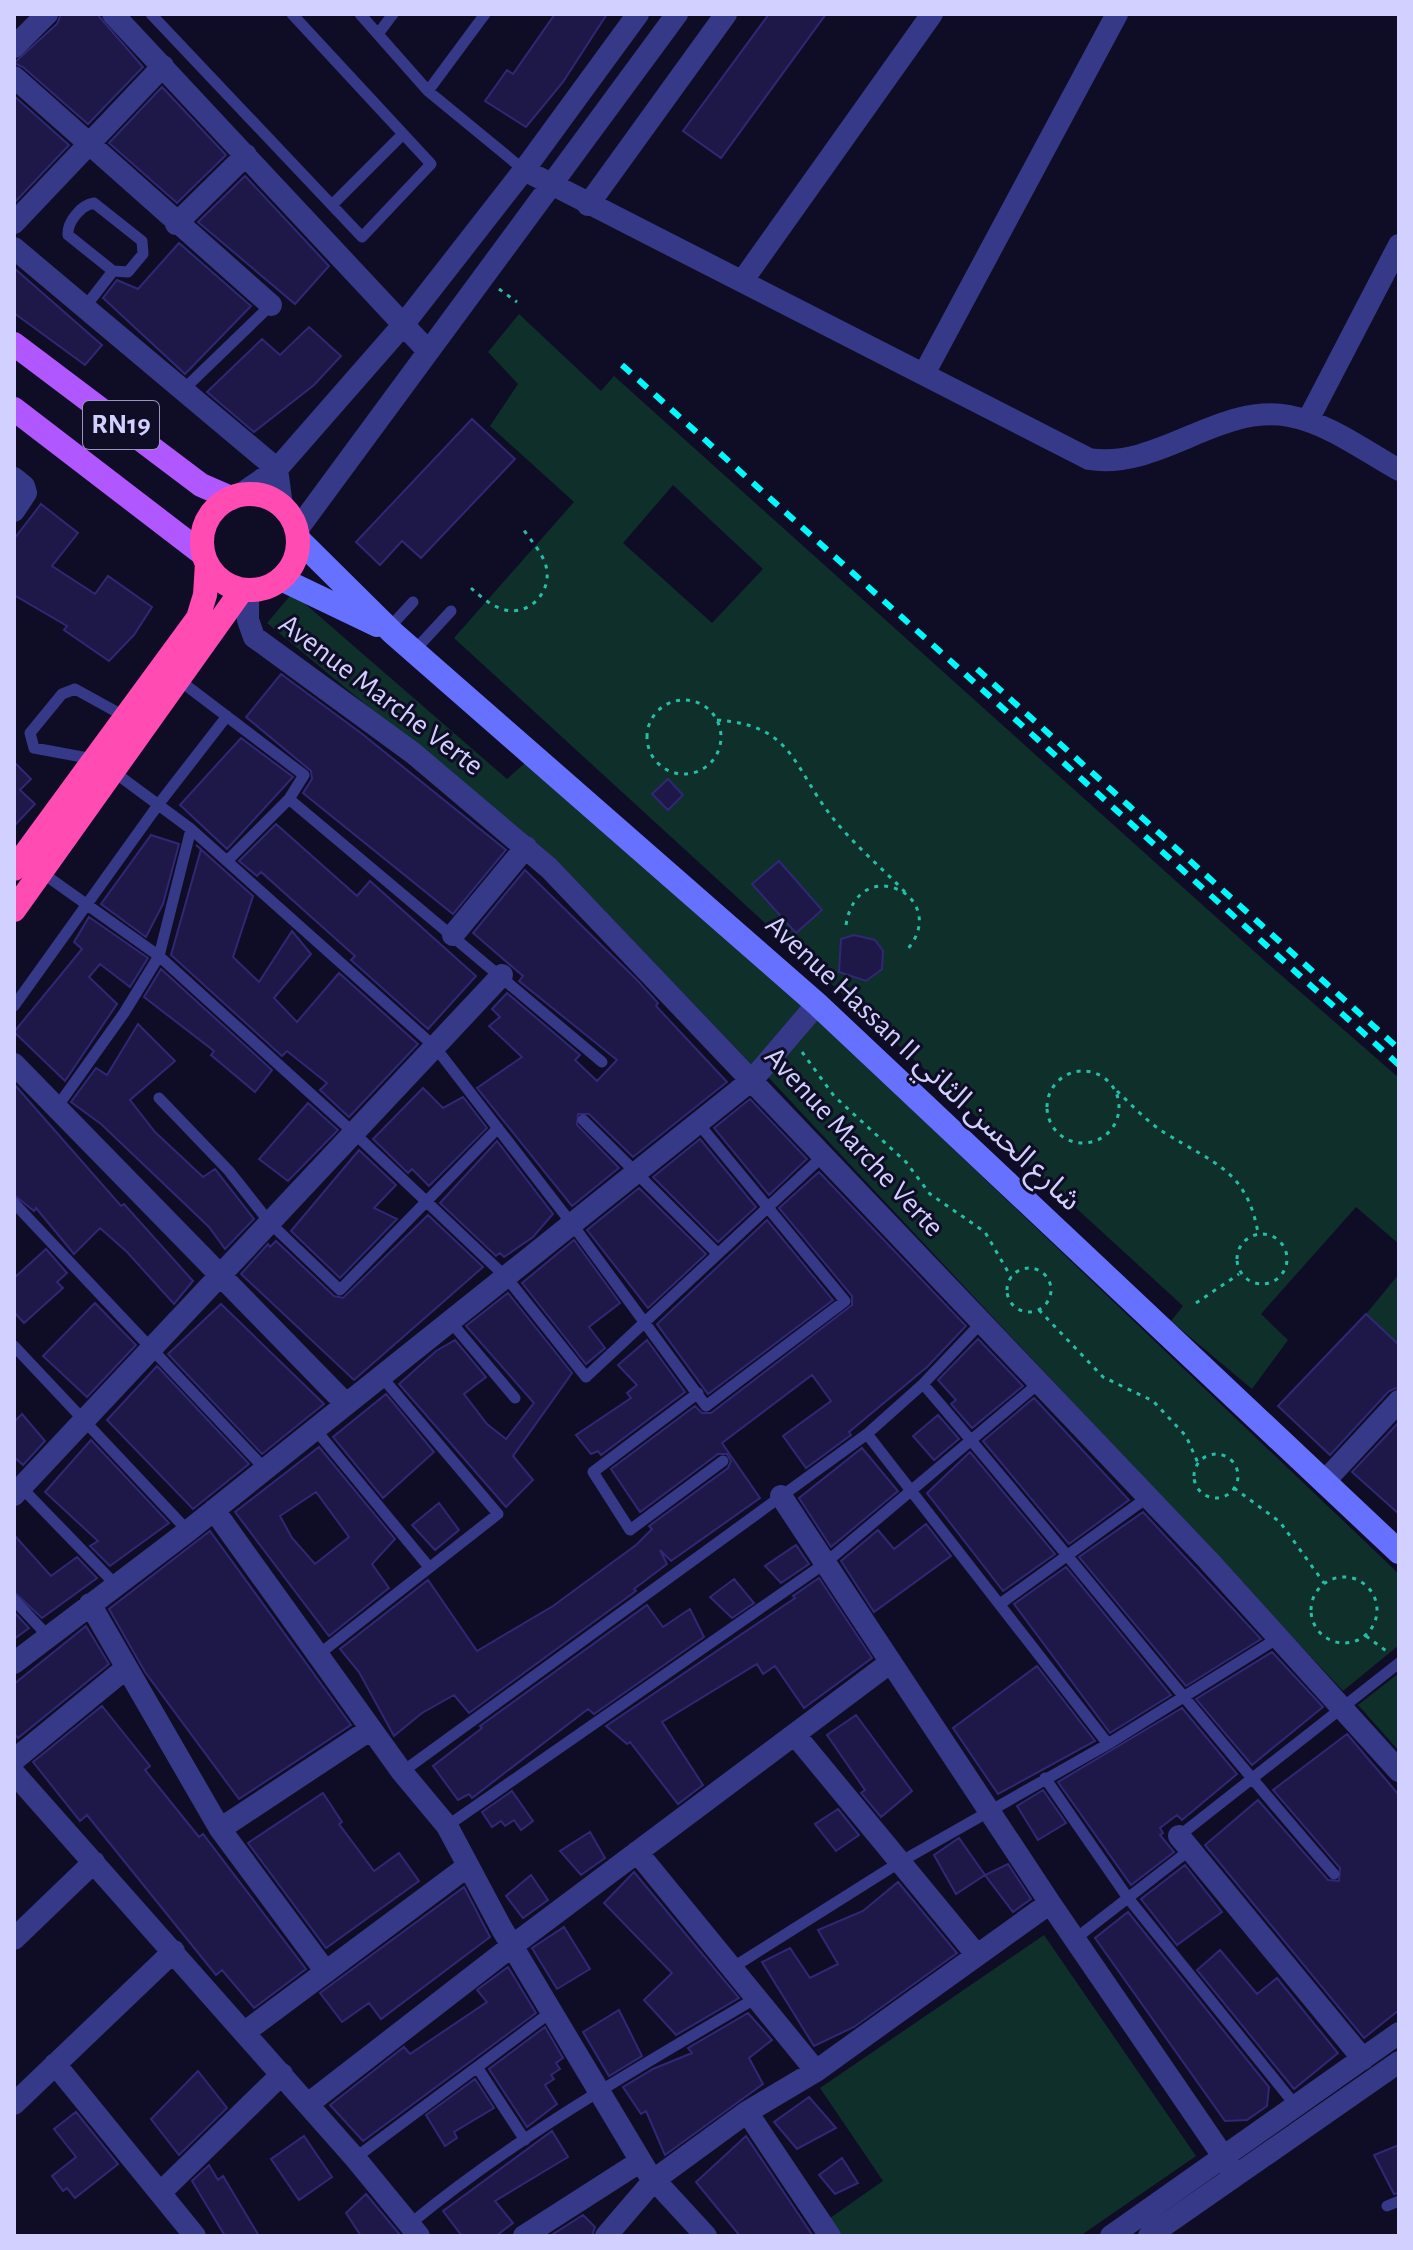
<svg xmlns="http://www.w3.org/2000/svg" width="1413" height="2250" viewBox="0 0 1413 2250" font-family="'Alegreya Sans','Noto Sans Arabic',sans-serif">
	<rect width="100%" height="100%" fill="#0f0d25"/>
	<path fill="#0f2f2b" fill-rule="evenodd" d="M519,314L601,391L614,376L1266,962L1399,1078V1244L1356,1207L1261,1314L1288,1340L1252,1389L1171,1321L1183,1306L454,638L574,502L490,426L518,384L488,352ZM673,485L763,569L712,623L623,543Z
		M290,596L303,602L507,779L525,763L807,1006L753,1066L562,867L267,623Z
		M817,1019L1399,1574V1645L1343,1691L768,1077Z
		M1399,1274V1345L1366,1314Z
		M1399,1673V1751L1358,1705Z
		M1044,1935L1196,2156L1080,2236H842L830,2218L883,2181L820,2088Z"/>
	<path fill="#1d1847" stroke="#302874" stroke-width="2" fill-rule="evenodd" d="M61,14H97L143,67L88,124L23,67L14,63L57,24Z
		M555,14H607L563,82L526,127L485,101L507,70L513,74Z
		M769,14H826L721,158L683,131Z
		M162,87L226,155L177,203L109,143Z
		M14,96L69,145L14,203Z
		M245,176L329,266L295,304L198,222Z
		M179,243L251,306L185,374L103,298L117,280L138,289Z
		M14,268L102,345L85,365L14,313Z
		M309,327L341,356L314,385L254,432L207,392L262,339L280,355Z
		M472,419L515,459L421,558L402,541L380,565L356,542Z
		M41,504L78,533L52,566L95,594L108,576L152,607L134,635L109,661L64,630L67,626L14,595V539Z
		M281,674L361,733L506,850L453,914L303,793L312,779L311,771L246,717Z
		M241,738L293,777L227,849L180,805Z
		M14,762L31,779L20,790L35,804L14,826Z
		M668,779L683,795L668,810L652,794Z
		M276,824L357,896L370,881L476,976L428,1029L351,960L355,956L261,872L257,876L239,861Z
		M151,835L179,844L163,904L146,937L101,904Z
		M196,845L253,896L233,957L259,982L292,931L311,954L274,998L297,1022L339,973L418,1044L349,1117L320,1090L327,1083L287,1051L282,1056L171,955L201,849Z
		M779,861L822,910L796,933L752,884Z
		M525,870L637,980L658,1003L656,1006L727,1082L633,1157L589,1114H578L577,1125L619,1168L572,1206L477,1088L522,1057L489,1026L500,1017L492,1009L507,993L580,1055L575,1060L597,1081L617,1060L519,981L523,976L473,933Z
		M89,917L148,958L130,987L100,964L89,977L117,1004L65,1081L14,1032L82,949L74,942Z
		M854,935L875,940L883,951L882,969L866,981L839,972L841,939Z
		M161,969L272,1070L255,1092L211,1055L214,1051L144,997Z
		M138,1024L175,1061L130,1100L155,1132L203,1177L215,1169L254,1219L225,1249L209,1227L101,1124L71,1102L96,1068L107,1075Z
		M14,1084L121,1206L124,1204L193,1281L174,1304L127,1252L100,1228L74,1254L36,1208L34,1211L14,1195Z
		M423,1088L443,1108L463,1097L487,1128L429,1186L412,1169L408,1173L373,1139Z
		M750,1099L807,1159L769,1195L714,1128Z
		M308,1103L338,1130L288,1181L259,1159Z
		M700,1139L756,1207L718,1242L653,1177Z
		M497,1141L553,1214L533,1237L504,1257L500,1253L496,1256L440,1203Z
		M359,1150L396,1185L374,1208L397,1219L340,1278L291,1231Z
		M819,1172L966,1326L927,1367L849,1432L851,1435L806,1468L783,1436L831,1401L812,1375L722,1443L760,1498L671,1561L660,1550L667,1564L634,1589L636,1591L469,1713L454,1695L422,1713L394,1736L359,1672L340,1649L428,1580L477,1651L553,1606L636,1545L652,1529L649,1526L728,1468L731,1461L727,1454H718L640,1512L611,1469L695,1406L702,1413H711L852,1305V1296L779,1208Z
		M639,1188L706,1254L648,1308L587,1230Z
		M428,1215L483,1267L354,1380L241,1274L268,1244L270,1247L276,1241L334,1296L343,1298Z
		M767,1220L833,1300L708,1394L657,1324Z
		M574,1240L620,1303L589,1327L605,1348L586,1364L522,1283Z
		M46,1249L67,1273L57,1282L63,1288L24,1323L14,1312V1278Z
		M508,1293L572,1373L513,1456L533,1480L506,1507L399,1384L436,1351L455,1340L486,1377L464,1394L487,1424L506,1439L534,1403L466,1326Z
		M95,1303L136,1345L87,1397L43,1356Z
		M221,1304L324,1404L262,1454L168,1354Z
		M1366,1314L1399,1345V1387L1389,1391L1330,1455L1278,1406Z
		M978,1339L1023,1386L972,1428L951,1404L956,1400L938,1380Z
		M647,1340L685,1392L601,1455L598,1451L591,1454L576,1435L631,1398L627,1393L637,1385L618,1365Z
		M157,1366L249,1464L193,1509L107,1420Z
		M386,1394L434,1452L383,1498L333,1437Z
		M1034,1398L1129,1500L1069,1544L983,1441Z
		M22,1414L45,1441L23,1465L14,1457V1422Z
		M938,1415L959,1439L934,1460L913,1436Z
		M1399,1422V1514L1352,1472Z
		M91,1440L169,1523L110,1566L90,1546L98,1541L45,1492Z
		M319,1447L395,1539L372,1564L389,1588L329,1636L235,1512ZM316,1492L349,1537L315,1564L292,1538L280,1516Z
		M862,1448L898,1491L831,1547L799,1498Z
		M970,1452L1055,1554L1003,1591L927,1493Z
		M439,1503L459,1530L435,1550L412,1525Z
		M1143,1512L1261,1639L1186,1686L1079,1557Z
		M926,1524L951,1556L874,1612L841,1561L878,1530L894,1549Z
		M210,1531L351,1725L239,1799L145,1672L109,1609Z
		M14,1535L51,1576L77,1557L97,1578L42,1618L14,1592Z
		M796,1545L809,1564L781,1583L765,1566Z
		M1066,1567L1171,1695L1110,1733L1014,1604Z
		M819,1578L872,1658L804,1708L775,1666L763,1674L757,1664L662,1722L703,1785L678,1804L630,1742L627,1744L606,1726L795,1598L793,1596Z
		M734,1579L754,1603L732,1618L710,1597Z
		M647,1605L663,1627L690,1609L704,1637L594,1714L588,1709L472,1798L469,1794L458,1800L433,1766L482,1728L480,1726Z
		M14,1612L29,1628L14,1639Z
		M86,1626L109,1664L18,1738L14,1733V1684Z
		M1272,1652L1323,1707L1252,1765L1196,1699Z
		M1037,1666L1095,1741L998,1794L953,1728Z
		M102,1706L150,1766L145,1770L199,1837L203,1834L306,1969L254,2008L222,1970L216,1975L87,1815L80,1821L33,1762Z
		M1182,1708L1237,1774L1182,1820L1177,1815L1160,1828L1163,1833L1160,1835L1174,1852L1131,1885L1058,1782Z
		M856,1715L912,1791L881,1817L861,1793L865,1790L827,1735Z
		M1347,1734L1399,1795V2010L1364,2038L1205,1845L1258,1800L1328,1880L1339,1881L1340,1868L1273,1790Z
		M1043,1790L1066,1823L1038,1840L1017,1806Z
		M512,1791L533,1821L521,1830L514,1820L505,1826L501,1821L492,1827L482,1812Z
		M323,1793L342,1822L339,1824L374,1871L399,1853L419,1881L326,1948L248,1843Z
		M838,1809L859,1835L836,1851L815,1824Z
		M590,1832L605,1858L581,1875L560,1851Z
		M959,1838L985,1875L956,1894L934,1855Z
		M1008,1864L1031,1899L1013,1912L985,1875Z
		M1185,1865L1222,1912L1177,1945L1141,1899Z
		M634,1872L739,1998L676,2035L644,2000L672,1973L604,1903Z
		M531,1875L548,1900L523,1918L506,1896Z
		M898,1882L957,1953L854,2027L814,2046L762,1962L790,1948L810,1978L838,1964L818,1930L863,1911Z
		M464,1887L490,1937L381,2019L369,2003L342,2022L320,1993Z
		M1128,1912L1269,2087L1267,2106L1247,2120L1225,2121L1095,1938Z
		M564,1927L590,1969L557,1989L532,1948Z
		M1220,1950L1257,1994L1277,1978L1338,2053L1294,2089L1197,1970Z
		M508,1967L536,2013L363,2141L330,2105L404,2047L410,2054L487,2002L477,1990Z
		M619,2010L642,2056L609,2076L583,2032Z
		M748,2013L772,2040L749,2058L763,2084L665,2155L646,2111L641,2114L623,2087L653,2069L692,2053L688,2048Z
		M545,2027L563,2058L556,2063L560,2069L551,2075L554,2079L545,2085L557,2104L527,2127L489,2069Z
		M198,2071L227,2108L179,2155L151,2119Z
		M475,2079L494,2108L454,2132L457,2138L445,2146L426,2115Z
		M809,2097L836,2128L797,2149L774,2122Z
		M76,2112L118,2164L75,2198L67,2188L63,2191L52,2176L76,2157L54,2129Z
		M552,2131L568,2157L495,2201L513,2223L496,2236H462L443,2211Z
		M304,2136L332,2177L299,2200L271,2159Z
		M746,2136L813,2236H740L696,2182Z
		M1399,2145V2193L1394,2194L1374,2155Z
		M842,2158L858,2183L835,2194L819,2175Z
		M209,2165L218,2180L223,2176L259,2236H225L192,2181Z
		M366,2194L401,2236H361L346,2213Z
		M583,2215L595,2227L592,2236H550Z"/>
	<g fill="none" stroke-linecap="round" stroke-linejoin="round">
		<path stroke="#26bda6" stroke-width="3" stroke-dasharray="4 6" stroke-linecap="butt" d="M499,289L517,302
			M471,588C480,596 490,605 502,609C528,618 553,592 546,566C543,554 530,539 523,529
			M647 737a37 37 0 1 1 74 0a37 37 0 1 1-74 0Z
			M717,720C794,725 793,768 832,817C853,844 881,867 905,892
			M846,925C858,850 954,897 906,951
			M802,1052L834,1096L906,1162L930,1194L985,1232L1011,1277
			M1047 1107a36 36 0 1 1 72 0a36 36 0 1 1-72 0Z
			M1117,1091C1132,1105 1147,1122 1165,1133C1213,1163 1247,1170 1258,1233
			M1237 1259a25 25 0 1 1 50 0a25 25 0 1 1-50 0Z
			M1007 1290a22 22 0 1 1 44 0a22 22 0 1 1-44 0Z
			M1196,1303L1239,1274
			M1039,1310L1103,1377L1153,1401L1186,1436L1198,1463
			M1194 1476a22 22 0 1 1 44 0a22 22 0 1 1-44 0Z
			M1234,1488L1280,1522L1324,1583
			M1311 1610a33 33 0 1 1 66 0a33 33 0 1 1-66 0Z
			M1366,1636L1389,1653"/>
		<path stroke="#353987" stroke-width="11" d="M151,14L362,237L431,164L292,14
			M360,14L428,91L524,170
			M378,34L393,14
			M428,91L485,14
			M94,203L142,241L143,254L128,272L113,271L68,235C67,222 81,205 94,203Z
			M332,205L403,134
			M85,307L113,271
			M182,391L271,305
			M389,628L413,602
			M414,651L451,611
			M179,680L304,775L289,799L227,861
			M93,759L34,748L30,733L62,694L75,689L124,716
			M114,772L191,829L435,1047L572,1224L706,1406L845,1301L698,1123
			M289,799L602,1062
			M41,872L159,956L354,1133L506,1277L586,1377L824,1155
			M14,1006L158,805L227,716
			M159,1098L229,1171L270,1223L340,1290L498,1128
			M57,1107L124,1013L159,956L191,829
			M583,1120L718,1254
			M14,1203L265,1469
			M450,1321L515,1398
			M14,1346L188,1531
			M923,1384C1062,1545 1193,1713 1334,1874
			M698,1393L593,1472L630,1530L723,1461
			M315,1429L429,1567
			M867,1434L1108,1744
			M19,1485L116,1585
			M14,1600L48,1636
			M1000,1604L1148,1497
			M318,1655L498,1514L381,1376
			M402,1772L867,1434L923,1384L982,1322
			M1045,1778L1128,1898L1296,2106
			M447,1826L824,1564L1039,1383
			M1179,1836L1399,1663
			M1075,1939L1191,1849
			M732,1968L900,1862L1108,1744L1278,1638
			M477,2067L525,2140
			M355,2158L551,2012
			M1387,2206L1399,2201
			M410,2224C516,2136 638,2068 756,1998"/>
		<path stroke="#353987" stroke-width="22" d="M113,14L428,351
			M14,47L47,14
			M14,77L271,305
			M524,170L1089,459C1159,470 1219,403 1289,416C1328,423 1365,451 1399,470
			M588,205L726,14
			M14,223L163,66
			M176,224L246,155
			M14,248L277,469L282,506
			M743,280L932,14
			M925,372L1117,14
			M1308,420L1399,245
			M14,478L24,486L26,493L14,511
			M238,496L277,469L403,325L524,170L638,14
			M297,530L677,14
			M248,591V620L254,637L413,753L549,868L1208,1560L1399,1771
			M453,935L526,847
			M14,1064L346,1404
			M1324,1482L1399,1401
			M14,1495L502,975
			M781,1496L1050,1903L1236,2175
			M214,1510L402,1772L447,1826L502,1929L648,2173L706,2236
			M90,1604L220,1829
			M14,1663L188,1531L753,1079L817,1004
			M796,1736L976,1954
			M14,1760L125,1669
			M14,1773L355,2158L419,2236
			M1179,1836L1363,2059
			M637,1852L816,2071
			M14,1939L94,1862
			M326,1972L220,1829L371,1729
			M245,2032L468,1866
			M55,2064L195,2236
			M14,2104L174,1951
			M308,2104L512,1946L891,1662
			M747,2112L830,2236
			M160,2193L282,2074
			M524,2236L641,2161
			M606,2236L654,2180L747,2112L816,2071L1050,1903
			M1111,2236L1399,2033
			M1149,2236L1399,2062"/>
		<path stroke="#6771ff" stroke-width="24" d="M299,540L393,633L817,1004L1399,1552
			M281,579L377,625"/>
		<path stroke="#b157ff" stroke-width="24" d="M14,344L201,485L231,498
			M14,409L203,554"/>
		<path stroke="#ff4bb2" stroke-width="24" d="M202 542a48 48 0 1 1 96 0a48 48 0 1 1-96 0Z
			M14,869L198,618L205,595L207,563
			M14,910L242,590"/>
		<path stroke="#00f9fb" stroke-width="6" stroke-dasharray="12 10" stroke-linecap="butt" d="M622,365L1399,1065
			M977,669L1399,1049"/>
	</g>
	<g text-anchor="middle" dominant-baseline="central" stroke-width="6" stroke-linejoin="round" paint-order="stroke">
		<rect fill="#0f0d25" stroke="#9896be" stroke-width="2" x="83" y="401" width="76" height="48" rx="6"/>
		<g font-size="28" font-weight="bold" fill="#d2d0ff">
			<text x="121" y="425">RN19</text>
		</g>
		<g font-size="30" fill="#d2d0ff" stroke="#0f0d25">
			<text transform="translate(381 695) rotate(37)">Avenue Marche Verte</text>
			<text transform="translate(923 1063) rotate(43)">Avenue Hassan II شارع الحسن الثاني</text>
			<text transform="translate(854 1142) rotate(47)">Avenue Marche Verte</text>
		</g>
	</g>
	<rect width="1413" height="2250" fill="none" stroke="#d2d0ff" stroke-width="32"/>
</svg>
